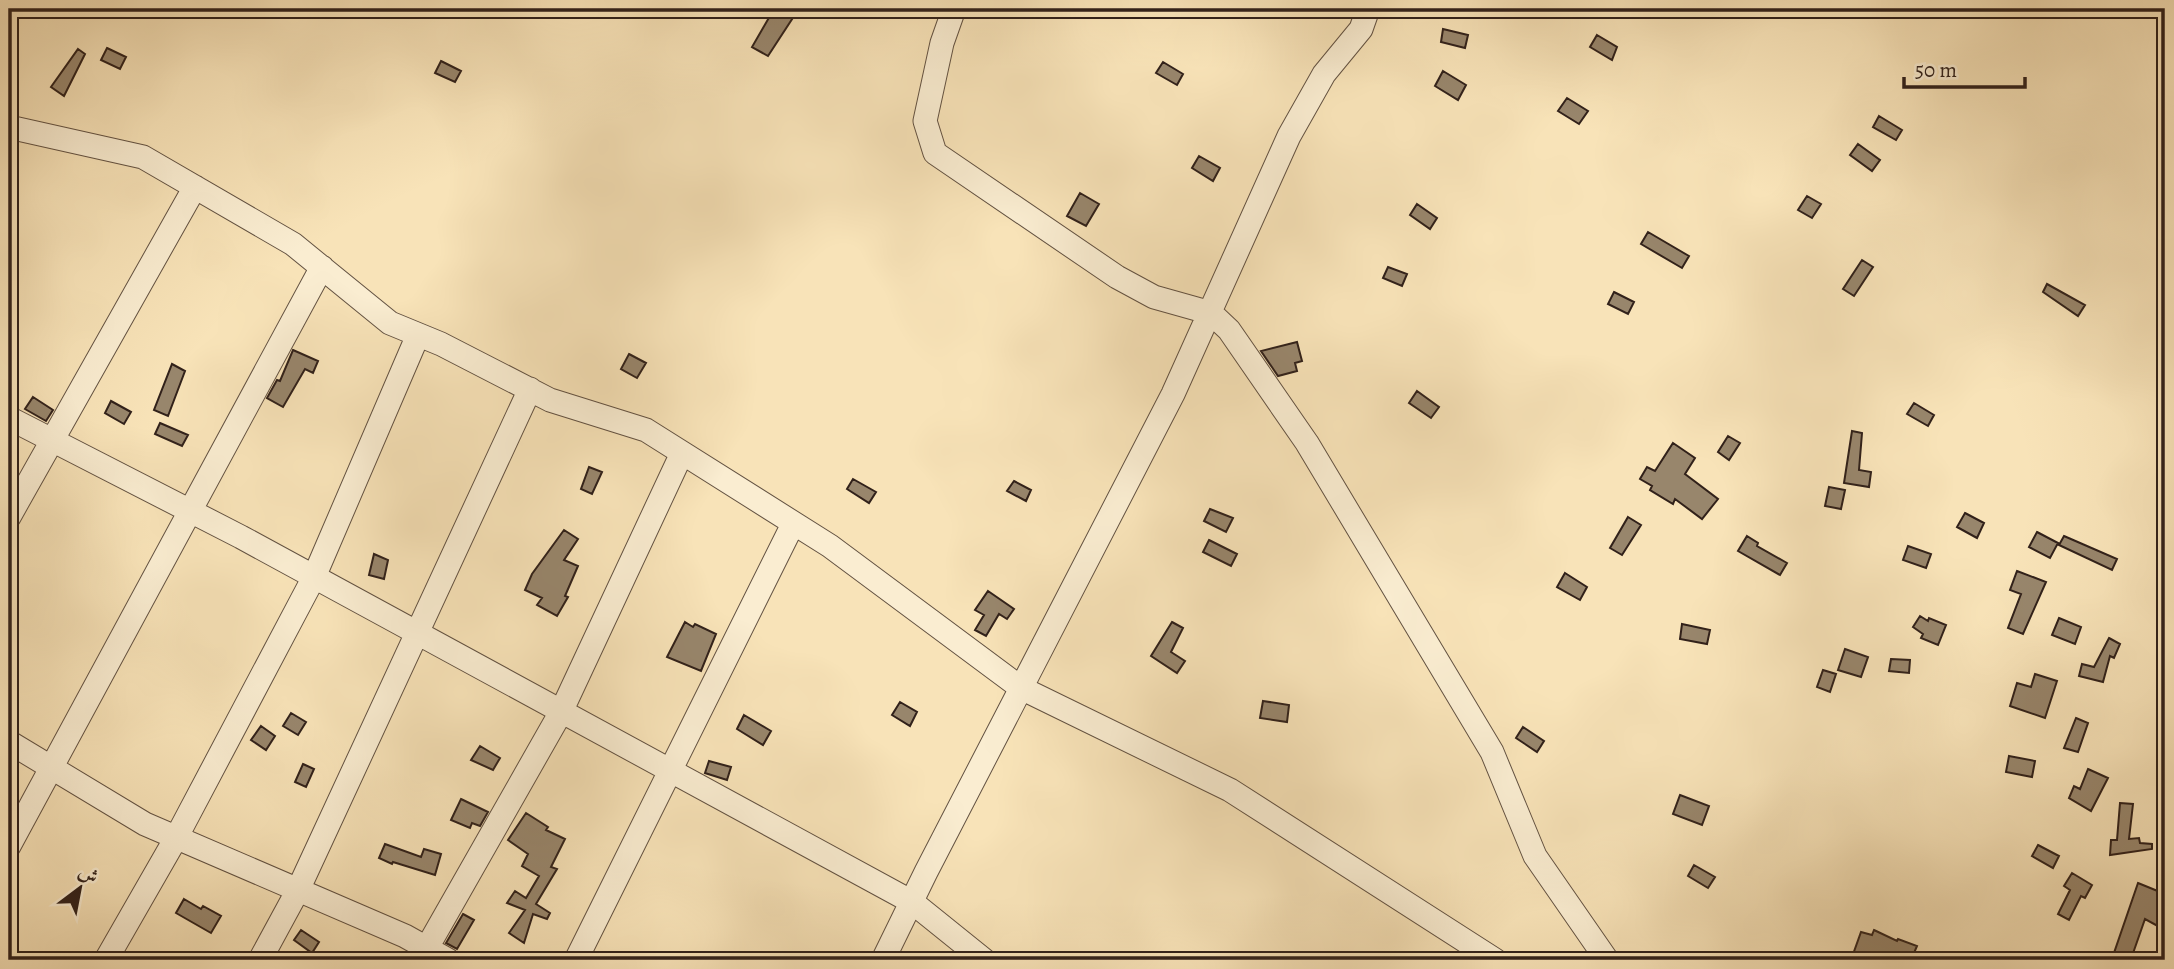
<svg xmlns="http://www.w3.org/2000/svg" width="2174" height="969" viewBox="0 0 2174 969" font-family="Alegreya,Amiri,serif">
	<rect width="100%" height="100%" fill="#f8e3b8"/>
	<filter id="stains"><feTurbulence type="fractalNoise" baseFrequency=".00286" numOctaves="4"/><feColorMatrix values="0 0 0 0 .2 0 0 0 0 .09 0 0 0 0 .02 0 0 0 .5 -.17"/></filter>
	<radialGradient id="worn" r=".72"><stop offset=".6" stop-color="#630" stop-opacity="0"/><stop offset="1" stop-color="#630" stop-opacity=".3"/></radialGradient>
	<path fill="#98866c" stroke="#31211a" stroke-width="2" d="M774,9H789L796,13L768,56L752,47Z
		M1443,29L1468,35L1465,48L1441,42Z
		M1597,35L1617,47L1612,60L1590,47Z
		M107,48L126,57L120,69L101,60Z
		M78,49L85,54L64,96L51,87Z
		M441,61L461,71L455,82L435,73Z
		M1163,62L1183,74L1177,85L1156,73Z
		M1443,71L1466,85L1458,100L1435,86Z
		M1567,98L1588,111L1579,124L1558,111Z
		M1879,116L1902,130L1896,140L1873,127Z
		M1858,144L1880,160L1872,171L1850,155Z
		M1199,156L1220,168L1213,181L1192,168Z
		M1080,193L1099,204L1086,226L1067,216Z
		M1807,196L1821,204L1812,218L1798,210Z
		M1417,204L1437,218L1430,229L1410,215Z
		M1648,232L1689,256L1682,268L1641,244Z
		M1862,260L1873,267L1854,296L1843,289Z
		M1388,267L1407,274L1402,286L1383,278Z
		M2047,284L2085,305L2078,316L2043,292Z
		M1614,292L1634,302L1628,314L1608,304Z
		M1297,342L1302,361L1295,363L1297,371L1278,376L1261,351Z
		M293,350L318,361L313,373L305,369L283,407L267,398L277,380L280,381Z
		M629,354L646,363L637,378L621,369Z
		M172,364L185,371L168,416L154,410Z
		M1417,391L1439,407L1431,418L1409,403Z
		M33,397L53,410L46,421L25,409Z
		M111,401L131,412L124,424L105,413Z
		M1914,403L1934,415L1928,426L1907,414Z
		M160,423L188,435L182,446L155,434Z
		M1852,431L1862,433L1859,470L1871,472L1869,487L1844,483Z
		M1728,436L1740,443L1729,460L1718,452Z
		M1673,443L1695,458L1685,474L1718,499L1702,519L1675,499L1673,504L1650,490L1652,486L1640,479L1647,467L1655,471Z
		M589,467L602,472L592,494L581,489Z
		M853,479L876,492L869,503L847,489Z
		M1014,481L1031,490L1026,501L1007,491Z
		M1829,487L1845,490L1841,509L1825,506Z
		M1210,509L1233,518L1226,532L1204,521Z
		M1965,513L1984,523L1977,538L1957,527Z
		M1628,517L1641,525L1622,555L1610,548Z
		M564,530L578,539L564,560L578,566L565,596L568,597L557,616L537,605L542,598L525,590L532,574Z
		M2037,532L2058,543L2050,558L2029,547Z
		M1747,536L1758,543L1757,546L1787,563L1780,575L1738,551Z
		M2064,536L2117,559L2112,570L2059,545Z
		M1209,540L1237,554L1231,566L1203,552Z
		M1908,546L1931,554L1926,568L1903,560Z
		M374,554L388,560L384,579L369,575Z
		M2017,571L2046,582L2023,634L2008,628L2021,594L2010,590Z
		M1565,573L1587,587L1580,600L1557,587Z
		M988,591L1014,609L1007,619L999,614L986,636L975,630L984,615L975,610Z
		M1920,616L1928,621L1929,618L1946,625L1938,645L1921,638L1923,634L1913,627Z
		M2059,618L2081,627L2075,644L2052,635Z
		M685,622L693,627L695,624L716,634L701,671L667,657Z
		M1172,622L1183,628L1171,652L1185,661L1177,673L1151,656Z
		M1682,624L1710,630L1707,644L1680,639Z
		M2109,638L2120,644L2114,658L2110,656L2103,682L2079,676L2082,664L2094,667Z
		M1845,649L1868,657L1861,677L1838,670Z
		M1891,659L1910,660L1909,673L1889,671Z
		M1823,670L1836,674L1830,692L1817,687Z
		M2035,674L2057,681L2045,718L2010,706L2017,683L2031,687Z
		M1263,701L1289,705L1287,722L1260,718Z
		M900,702L917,712L910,726L892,715Z
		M291,713L306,722L298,735L283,726Z
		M744,715L771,731L763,745L737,729Z
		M2076,718L2088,723L2078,752L2064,748Z
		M261,726L275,736L266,750L251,740Z
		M1523,727L1544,741L1537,752L1516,738Z
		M480,746L500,758L493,770L471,760Z
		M2009,756L2035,761L2032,777L2006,772Z
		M709,761L731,767L727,780L705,773Z
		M303,764L314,769L306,787L295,782Z
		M2088,769L2108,778L2091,811L2069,798L2074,786L2080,789Z
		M1680,795L1709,806L1702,825L1673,814Z
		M461,799L488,812L480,826L472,823L470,828L451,820Z
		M2120,803L2133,804L2129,839L2139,838L2140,843L2152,844V849L2110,855L2111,840H2117Z
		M526,813L548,827L546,830L565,839L551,867L557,869L536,904L550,913L547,919L533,914L524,943L509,933L525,910L507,903L515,891L526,898L539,876L522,866L528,854L508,840Z
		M385,844L421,857L424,849L441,854L435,875L393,862L392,864L379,858Z
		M2038,845L2059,856L2053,868L2032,856Z
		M1694,865L1715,877L1708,888L1688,876Z
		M2072,873L2092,885L2085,898L2081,896L2069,920L2058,914L2070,890L2064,886Z
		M2138,883L2165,894V930L2145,919L2131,959L2114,953Z
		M184,899L201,909L203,906L221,916L211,933L176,913Z
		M463,914L474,920L457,949L446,943Z
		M301,930L319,942L312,953L294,940Z
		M1874,930L1897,941L1898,939L1917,946L1911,960H1851L1861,932L1872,935Z"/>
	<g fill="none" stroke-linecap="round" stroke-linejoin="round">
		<g stroke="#635242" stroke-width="25">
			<path id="minor" d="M954,9L942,43L925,121L935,153L1117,277L1154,297L1211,313L1229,330L1307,443L1492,752L1535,856L1607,960
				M9,127L143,157L293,244L390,323L441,344L550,400L646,430L830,546L1021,688L1230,790L1495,960
				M9,418L241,537L912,902L984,960
				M9,517L195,187
				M9,742L145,824L405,936L448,960
				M9,846L322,267
				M106,960L176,838L314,577L418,335
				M260,960L298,890L530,389
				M420,960L561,712L682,453
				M576,960L793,524
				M883,960L926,872L1173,394L1289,136L1324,74L1361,29L1368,9"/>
		</g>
		<use href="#minor" stroke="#faedd1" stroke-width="23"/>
	</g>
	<rect width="2174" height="969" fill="none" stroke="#f8e3b8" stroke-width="35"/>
	<rect x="10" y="10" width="2153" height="948" fill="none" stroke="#31211a" stroke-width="3.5"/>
	<rect x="18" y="18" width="2139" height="934" fill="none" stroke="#31211a" stroke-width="2"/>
	<g transform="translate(80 888) rotate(32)" stroke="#faedd1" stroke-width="5" paint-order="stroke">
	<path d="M0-5L12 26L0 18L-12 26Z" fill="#31211a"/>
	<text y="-10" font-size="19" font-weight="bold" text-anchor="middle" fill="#31211a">ش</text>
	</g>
	<path d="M1904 77v10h121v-10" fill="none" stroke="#31211a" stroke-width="3.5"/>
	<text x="1915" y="77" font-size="21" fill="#31211a" stroke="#faedd1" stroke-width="5" paint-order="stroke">50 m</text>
	<rect width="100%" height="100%" filter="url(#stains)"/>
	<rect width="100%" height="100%" fill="url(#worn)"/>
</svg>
